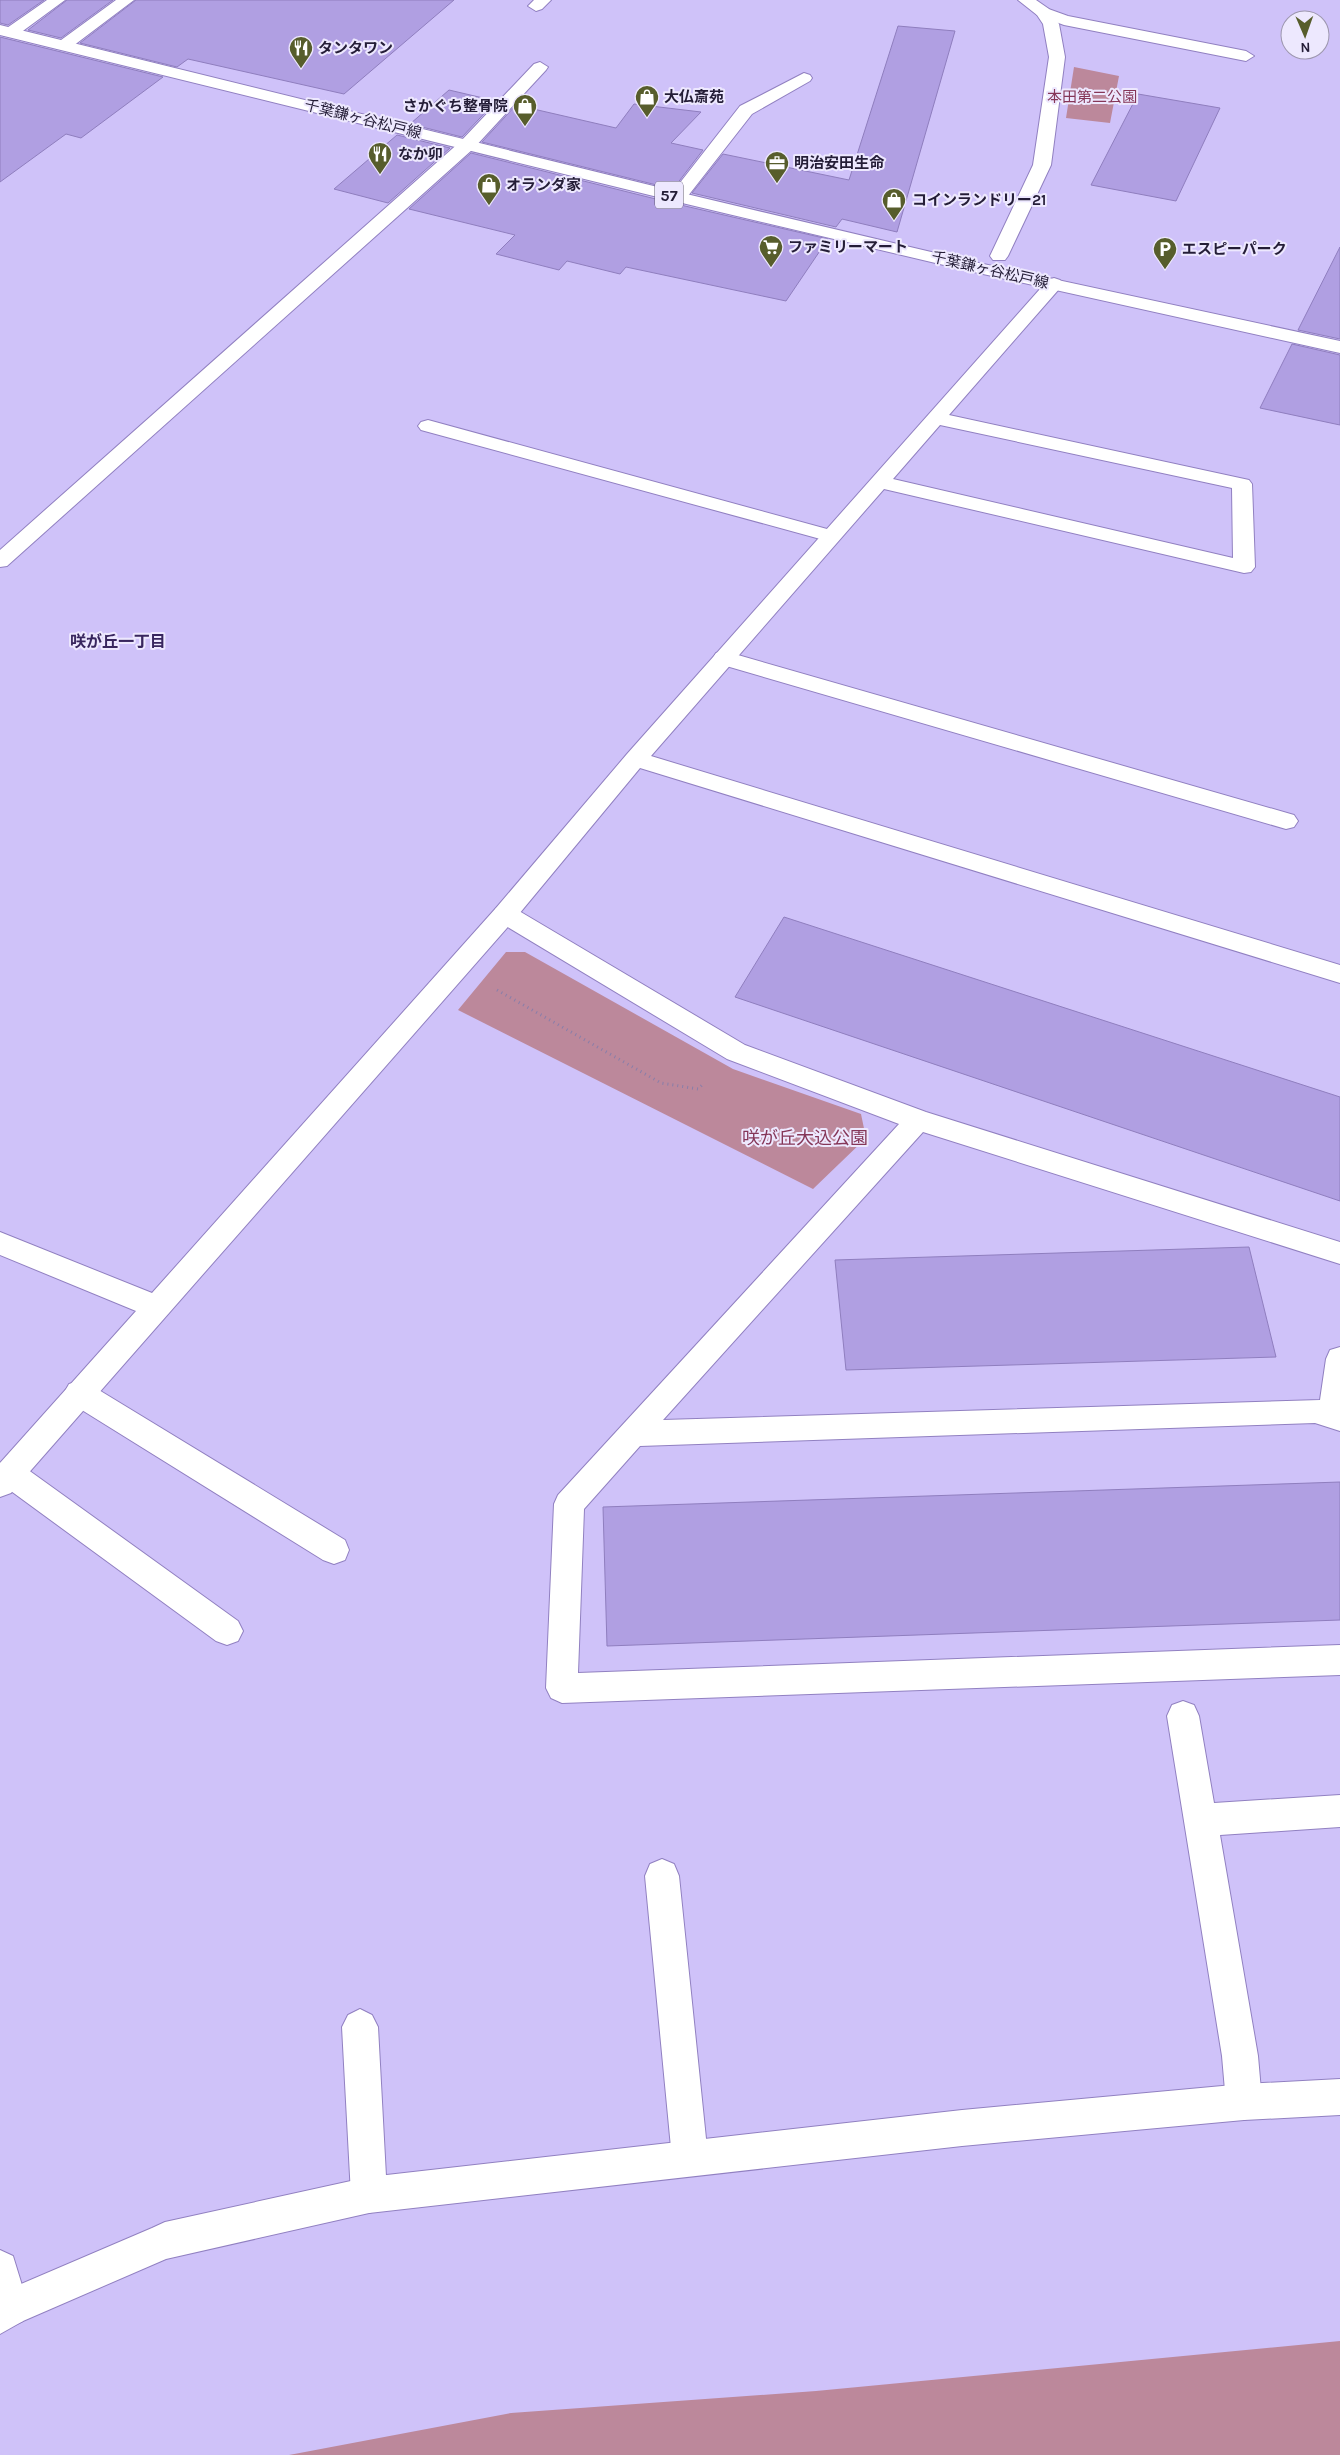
<svg xmlns="http://www.w3.org/2000/svg" width="1340" height="2455" viewBox="0 0 1340 2455" font-family="Karla,'Noto Sans JP',sans-serif">
	<rect width="100%" height="100%" fill="#cfc2f9"/>
	<path fill="#bc889b" d="M1074,67L1119,76L1110,123L1066,118Z
		M506,952H525L733,1069L861,1114L866,1138L813,1189L458,1010Z
		M1340,2341V2455H289L511,2413L816,2391Z"/>
	<path fill="#b09fe2" stroke="#8f7ebe" d="M0,0H44L8,25L0,23Z
		M67,0H113L61,38L28,30Z
		M136,0H454L344,94L188,59L177,67L80,43Z
		M898,26L955,31L897,232L842,219L836,227L692,193L723,154L849,180Z
		M0,37L4,38L163,77L81,138L66,134L0,182Z
		M449,90L496,101L462,137L410,124Z
		M1138,94L1220,108L1176,201L1091,185Z
		M634,104L701,112L671,143L703,150L673,189L482,142L516,105L616,128Z
		M397,135L450,148L388,203L334,189Z
		M471,153L672,203L828,239L786,301L626,267L620,274L567,261L559,270L496,254L515,235L409,209Z
		M1340,247V339L1298,330Z
		M1292,344L1340,355V425L1260,408Z
		M784,917L1340,1097V1201L735,997Z
		M1249,1247L1276,1357L846,1370L835,1260Z
		M1340,1482V1620L607,1646L603,1507Z"/>
	<g fill="none" stroke-linecap="round" stroke-linejoin="round">
		<g stroke="#9180c1" stroke-width="2">
			<path id="lane" d="M1043,7L1068,16L1246,51L1254,56L1246,61L1064,25L1037,15L1035,12L1037,9Z
				M428,420L838,532L841,536L838,540L831,542L824,540L421,430L418,426L421,422Z
				M724,651L1294,815L1298,821L1294,827L1286,829L716,663L713,658L716,653Z
				M505,905L514,908L745,1045L926,1112L1340,1242V1264L923,1132L663,1420L1320,1400L1326,1359L1330,1350L1340,1347V1431L1315,1423L640,1446L584,1509L578,1673L1340,1645V1675L562,1703L551,1698L546,1688L554,1504L558,1495L899,1124L727,1059L496,920L493,914L496,908Z
				M79,1381L89,1384L345,1540L349,1550L345,1560L334,1564L323,1560L69,1402L64,1393L69,1384Z
				M9,1460L20,1464L238,1621L243,1631L238,1641L227,1645L216,1641L0,1483V1463Z
				M1183,1701L1194,1705L1199,1716L1214,1803L1340,1795V1827L1220,1835L1258,2056L1262,2102L1257,2115L1244,2120L1231,2115L1226,2102L1222,2056L1167,1716L1172,1705Z
				M662,1859L674,1864L679,1876L708,2158L703,2171L690,2176L677,2171L672,2158L645,1876L650,1864Z
				M360,2009L372,2015L378,2027L387,2195L382,2208L369,2213L356,2208L351,2195L342,2027L348,2015Z
				M0,2250L13,2256L29,2308L23,2321L10,2327L0,2323Z"/>
		</g>
		<g stroke="#9180c1" stroke-width="2">
			<path id="street" d="M47,0H65L16,36H4L2,33L4,30Z
				M116,0H134L69,49H57L55,46L57,43Z
				M534,0H551L542,9L536,11L528,6Z
				M1018,0H1036L1049,9L1059,24L1065,57L1051,165L1008,256L1005,260H993L990,256L1033,165L1049,57L1043,24L1037,15Z
				M540,62L548,67L546,70L473,149L7,566L0,567V550L461,141L534,64Z
				M804,73L810,75L812,78L810,81L752,114L684,201H672L669,197L672,193L740,106Z
				M1054,278L1060,280L1063,284L1060,288L949,415L1249,480L1252,484L1255,567L1251,572L1244,573L884,489L651,756L1340,965V983L640,768L514,920L11,1493L0,1497V1463L136,1311L0,1255V1232L152,1293L496,908L627,754L1048,280ZM940,425L1232,488L1233,558L893,479Z"/>
		</g>
		<g stroke="#9180c1" stroke-width="2">
			<path id="secondary" d="M1340,2079V2115L1244,2120L962,2146L369,2213L166,2259L23,2321L0,2334V2293L152,2228L165,2222L369,2177L962,2110L1244,2084Z"/>
		</g>
		<g stroke="#9180c1" stroke-width="2">
			<path id="primary" d="M0,25L678,192L965,260L1340,341V353L965,270L678,202L0,35Z"/>
		</g>
		<path stroke="#897ea9" stroke-width="3" stroke-dasharray="1 4" stroke-linecap="butt" d="M497,990L661,1083L698,1089L703,1084"/>
		<use href="#lane" fill="#fff" fill-rule="evenodd"/>
		<use href="#street" fill="#fff" fill-rule="evenodd"/>
		<use href="#secondary" fill="#fff" fill-rule="evenodd"/>
		<use href="#primary" fill="#fff" fill-rule="evenodd"/>
	</g>
	<defs>
		<g id="restaurant-pin" transform="scale(1.25)"><path d="M0 17L-7.5 6A9.5 9.5 0 1 1 7.5 6Z" fill="#575d2c" stroke="#ede8fe"/><path d="M-5-6h1v4h1v-4h1v4h1v-4h1v5L-1.5 .5V6h-2V.5L-5-1ZM5-6V6H3V1.5H1.5Q1.5-4 5-6Z" fill="#fff"/></g>
		<g id="shop-pin" transform="scale(1.25)"><path d="M0 17L-7.5 6A9.5 9.5 0 1 1 7.5 6Z" fill="#575d2c" stroke="#ede8fe"/><path d="M-5-2.5h2.3a2.7 3.5 0 0 1 5.4 0H5L5.5 6h-11ZM-1.5-2.5h3a1.5 2.3 0 0 0-3 0Z" fill="#fff"/></g>
		<g id="office-pin" transform="scale(1.25)"><path d="M0 17L-7.5 6A9.5 9.5 0 1 1 7.5 6Z" fill="#575d2c" stroke="#ede8fe"/><path d="M-6-3h4V-5.5h4V-3h4V5H-6ZM-1-4.5V-3h2v-1.5ZM-6 0V1H6V0Z" fill="#fff"/></g>
		<g id="supermarket-pin" transform="scale(1.25)"><path d="M0 17L-7.5 6A9.5 9.5 0 1 1 7.5 6Z" fill="#575d2c" stroke="#ede8fe"/><path d="M-6-5.5h2.5l.6 2H6L4.5 2H-2.5L-4.4-4H-6ZM-1.5 3.2a1.3 1.3 0 1 0 .1 0ZM3 3.2a1.3 1.3 0 1 0 .1 0Z" fill="#fff"/></g>
		<g id="parking-pin" transform="scale(1.25)"><path d="M0 17L-7.5 6A9.5 9.5 0 1 1 7.5 6Z" fill="#575d2c" stroke="#ede8fe"/><path d="M-3.5-5.5H1a3.5 3.5 0 0 1 0 7H-1V5.5H-3.5ZM-1-3.4V-.6H.8a1.4 1.4 0 0 0 0-2.8Z" fill="#fff"/></g>
	</defs>
	<g fill-rule="evenodd">
		<use href="#restaurant-pin" x="301" y="48"/>
		<use href="#shop-pin" x="647" y="97"/>
		<use href="#shop-pin" x="525" y="106"/>
		<use href="#restaurant-pin" x="380" y="154"/>
		<use href="#office-pin" x="777" y="163"/>
		<use href="#shop-pin" x="489" y="185"/>
		<use href="#shop-pin" x="894" y="200"/>
		<use href="#supermarket-pin" x="771" y="247"/>
		<use href="#parking-pin" x="1165" y="249"/>
	</g>
	<g text-anchor="middle" dominant-baseline="central" stroke-width="4" stroke-linejoin="round" paint-order="stroke">
		<g font-size="15" font-weight="bold" fill="#241d37" stroke="#ede8fe" text-anchor="start">
			<text x="318" y="48">タンタワン</text>
			<text x="664" y="97">大仏斎苑</text>
			<text x="508" y="106" text-anchor="end">さかぐち整骨院</text>
			<text x="398" y="154">なか卯</text>
			<text x="794" y="163">明治安田生命</text>
			<text x="506" y="185">オランダ家</text>
			<text x="912" y="200">コインランドリー21</text>
			<text x="788" y="247">ファミリーマート</text>
			<text x="1182" y="249">エスピーパーク</text>
		</g>
		<g font-size="15" fill="#853658" stroke="#ede8fe">
			<text x="1092" y="97">本田第二公園</text>
		</g>
		<g font-size="15" fill="#241d37" stroke="#ede8fe">
			<text transform="translate(363 119) rotate(14)">千葉鎌ヶ谷松戸線</text>
			<text transform="translate(990 270) rotate(13)">千葉鎌ヶ谷松戸線</text>
		</g>
		<rect fill="#ede8fe" stroke="#605a73" stroke-width="1" x="655" y="181.5" width="28" height="27" rx="4"/>
		<g font-size="16" font-weight="bold" fill="#241d37">
			<text x="669" y="195">57</text>
		</g>
		<g font-size="16" font-weight="bold" fill="#38265e" stroke="#ede8fe">
			<text x="118" y="641">咲が丘一丁目</text>
		</g>
		<g font-size="18" fill="#853658" stroke="#ede8fe">
			<text x="805" y="1138">咲が丘大込公園</text>
		</g>
	</g>
	<g transform="translate(1305 35) rotate(178)"><circle r="24" fill="#ede8fe" stroke="#9d97ae"/>
	<path d="M0-4L9 19L0 12L-9 19Z" fill="#575d2c"/>
	<text y="-8" font-size="14" font-weight="bold" text-anchor="middle" fill="#241d37">N</text>
	</g>
</svg>
